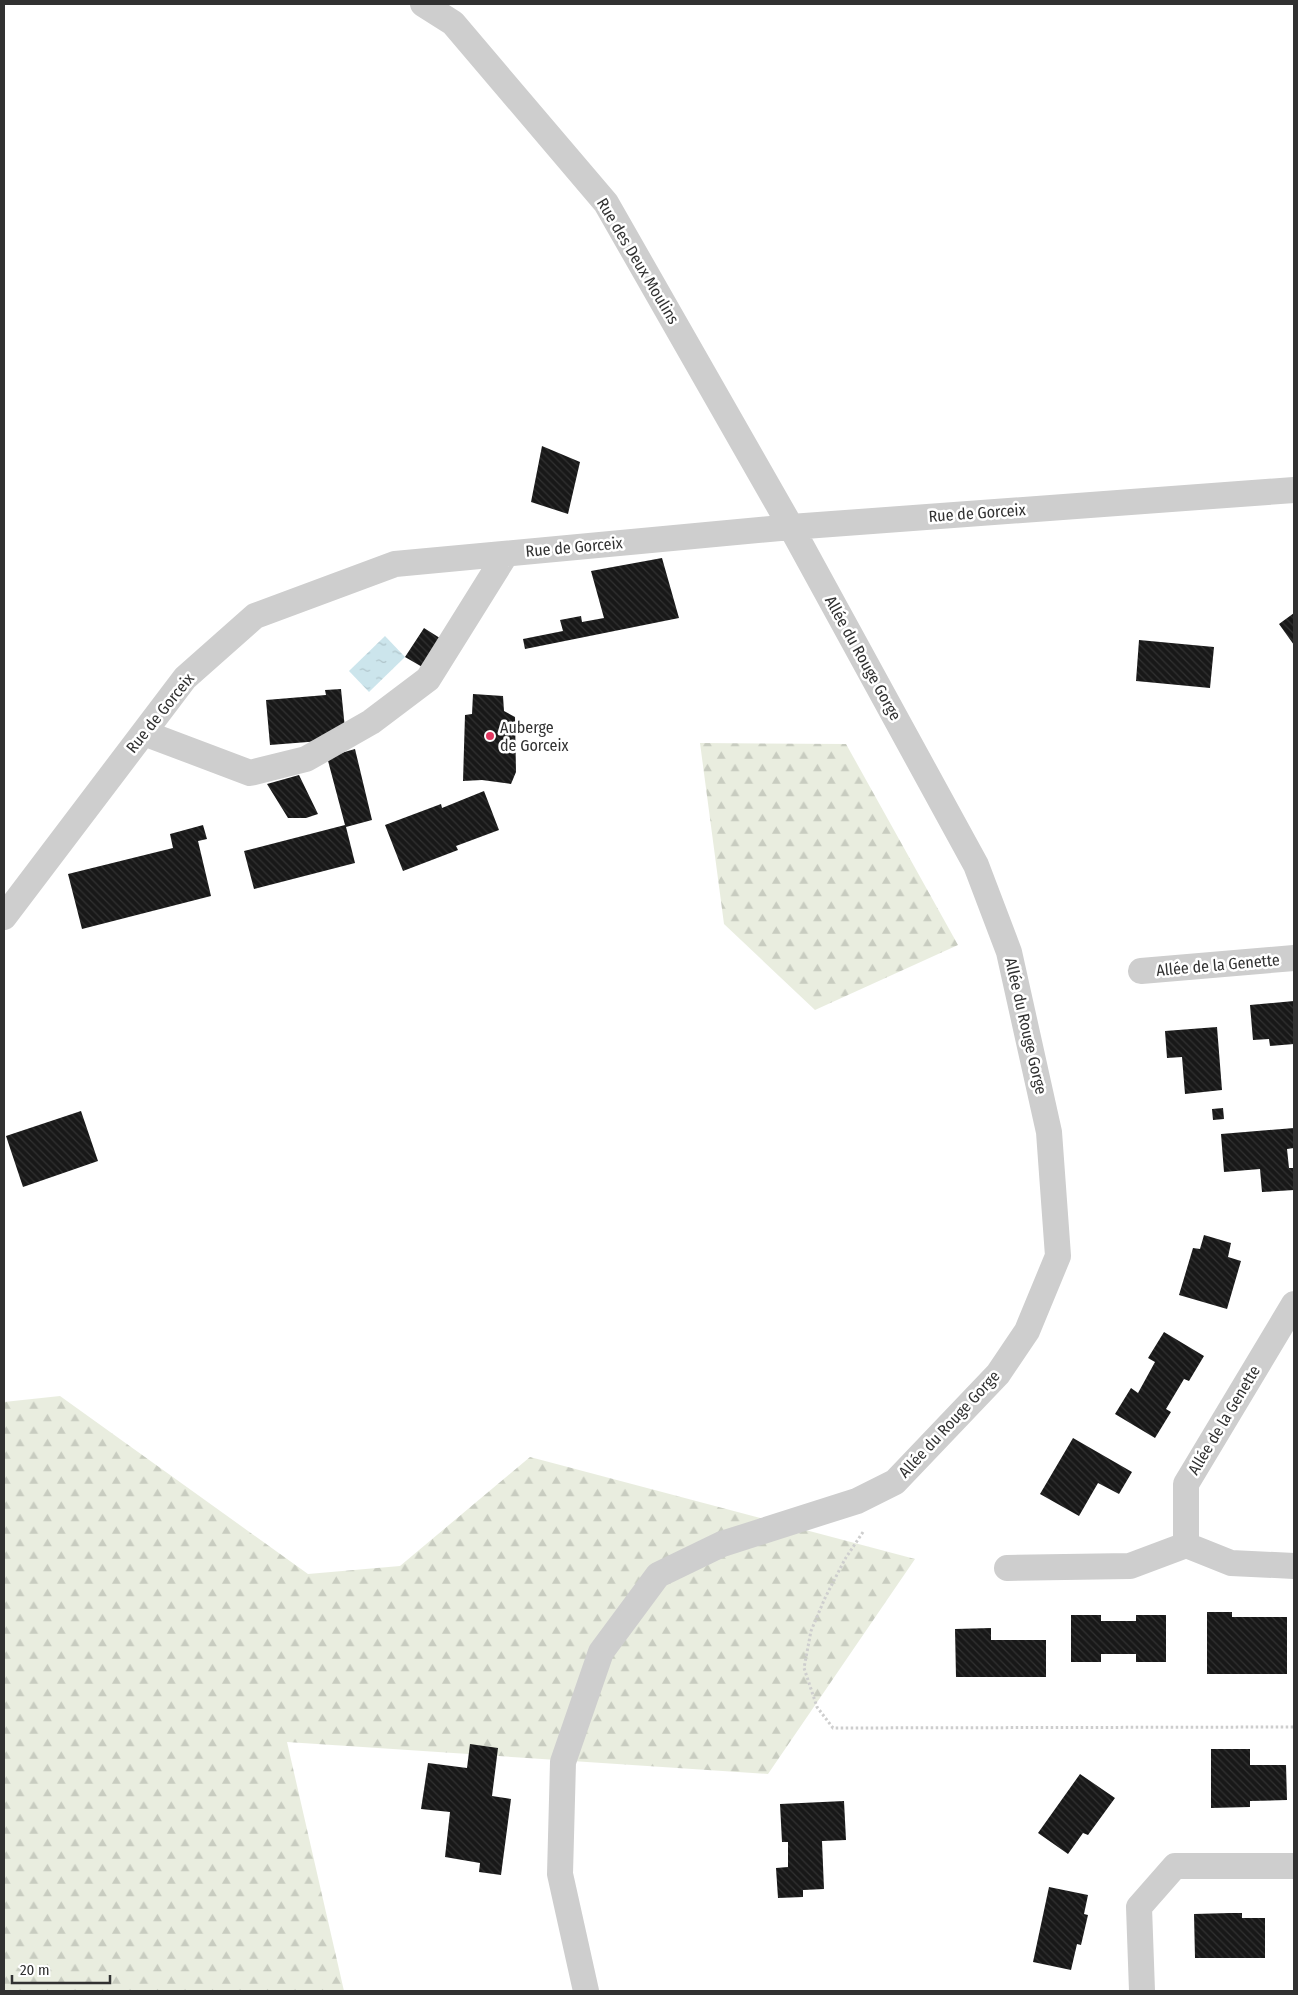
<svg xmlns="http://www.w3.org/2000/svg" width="1298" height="1995" viewBox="0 0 1298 1995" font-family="'Fira Sans Condensed',sans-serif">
	<defs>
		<pattern id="forest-firs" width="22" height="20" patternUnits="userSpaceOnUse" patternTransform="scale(1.25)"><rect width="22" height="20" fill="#e9eddf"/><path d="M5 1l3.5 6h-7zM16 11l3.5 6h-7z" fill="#c8ccc0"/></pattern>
		<pattern id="water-ripples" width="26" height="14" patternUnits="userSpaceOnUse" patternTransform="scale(1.25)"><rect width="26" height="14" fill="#cce5ec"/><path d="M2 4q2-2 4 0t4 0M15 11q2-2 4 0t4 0" fill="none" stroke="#b0c5cb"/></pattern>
		<pattern id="building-back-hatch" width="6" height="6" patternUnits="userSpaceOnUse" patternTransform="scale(1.25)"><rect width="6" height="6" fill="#181818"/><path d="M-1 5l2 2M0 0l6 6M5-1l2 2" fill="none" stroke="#313131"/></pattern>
	</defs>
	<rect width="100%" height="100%" fill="#fff"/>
	<path fill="url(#forest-firs)" d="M700,743L846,744L958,945L815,1010L724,924Z
		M60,1396L308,1574L400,1566L530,1457L915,1559L768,1774L287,1742L344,1991H4V1402Z"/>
	<path fill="url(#water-ripples)" d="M385,636L405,657L369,692L349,671Z"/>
	<path fill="url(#building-back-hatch)" d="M542,446L580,462L568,514L531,502Z
		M662,558L679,618L525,649L523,639L563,631L560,620L581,616L582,622L604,618L591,571Z
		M1294,613V645L1279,624Z
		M424,628L443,640L424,668L405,657Z
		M1139,640L1214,647L1210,688L1136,681Z
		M341,689L345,729L333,740L270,745L266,700L326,695L325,690Z
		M473,694L503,696L504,711L515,717L516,772L511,784L482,780L463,781L465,715L472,714Z
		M355,749L372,820L346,827L355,863L254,889L244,851L345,825L327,757Z
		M299,775L318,814L306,818H288L267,784Z
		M484,791L499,830L456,846L458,850L403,871L385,825L441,804L442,808Z
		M203,825L207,839L198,841L211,896L82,929L68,874L173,848L170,834Z
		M1294,1001V1044L1270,1046L1269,1039L1253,1040L1250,1005Z
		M1217,1027L1222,1090L1185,1094L1182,1057L1167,1058L1165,1031Z
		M1223,1108L1224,1119L1213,1120L1212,1109Z
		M81,1111L98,1161L23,1187L6,1136Z
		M1294,1128V1148L1287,1149L1289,1168H1294V1190L1262,1192L1260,1169L1224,1172L1221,1134Z
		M1204,1235L1231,1243L1228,1257L1241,1261L1227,1309L1179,1295L1193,1248L1200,1249Z
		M1164,1332L1204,1356L1189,1381L1184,1379L1166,1409L1171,1412L1155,1438L1115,1414L1131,1388L1138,1393L1155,1362L1148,1358Z
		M1073,1438L1132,1472L1119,1494L1098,1483L1079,1516L1040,1494Z
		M1207,1612H1232V1617H1287V1674H1207Z
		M1071,1615H1101V1621H1136V1615H1166V1662H1136V1654H1101V1662H1071Z
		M991,1628V1640H1046V1677H956L955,1629Z
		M470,1744L498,1748L492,1796L511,1799L501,1875L479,1872L480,1863L445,1857L450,1812L421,1809L428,1763L467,1768Z
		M1211,1749H1250V1765H1286L1287,1800L1250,1801V1807L1211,1808Z
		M1080,1774L1115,1798L1088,1835L1083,1833L1068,1854L1038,1833Z
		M844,1801L846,1840L822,1841L824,1889L803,1890V1897L778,1898L776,1868L788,1867V1842H782L780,1804Z
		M1049,1887L1088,1895L1084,1914L1088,1915L1081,1945L1077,1944L1071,1970L1033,1962Z
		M1230,1913H1242V1918H1265V1958H1195L1194,1914Z"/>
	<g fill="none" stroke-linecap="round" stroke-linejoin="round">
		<path stroke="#cecece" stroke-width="3" stroke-dasharray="2.5 2.5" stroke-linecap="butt" d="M863,1532L845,1559L825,1598L811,1631L804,1668L817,1707L833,1728L1294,1727"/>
		<path stroke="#cecece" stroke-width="26" d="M423,4L453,23L606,203L791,527L976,865L1009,952L1049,1132L1058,1256L1027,1331L998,1374L895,1482L857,1501L722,1544L658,1575L601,1652L563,1762L560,1874L586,1991
			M144,733L250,773L306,759L371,722L428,679L506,554
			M4,917L185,678L255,616L395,564L791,527L1294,490
			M1141,971L1294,958
			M1294,1304L1186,1484V1545L1231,1563L1294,1566
			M1007,1568L1130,1566L1186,1545
			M1142,1991L1139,1907L1175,1866H1294"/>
	</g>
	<circle fill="#e23861" stroke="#fff" stroke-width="2" cx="490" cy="736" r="5"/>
	<g text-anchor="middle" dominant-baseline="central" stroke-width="5" stroke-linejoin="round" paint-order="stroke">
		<g font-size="16" fill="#313131" stroke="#fff">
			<text transform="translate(638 261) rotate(59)">Rue des Deux Moulins</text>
			<text transform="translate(977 513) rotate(-4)">Rue de Gorceix</text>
			<text transform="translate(574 547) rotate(-5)">Rue de Gorceix</text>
			<text transform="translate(863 658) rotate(61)">Allée du Rouge Gorge</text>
			<text transform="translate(160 713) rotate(-51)">Rue de Gorceix</text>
			<text transform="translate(1218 965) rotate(-5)">Allée de la Genette</text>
			<text transform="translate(1026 1026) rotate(77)">Allée du Rouge Gorge</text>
			<text transform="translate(1224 1420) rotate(-59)">Allée de la Genette</text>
			<text transform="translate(949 1424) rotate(-47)">Allée du Rouge Gorge</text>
		</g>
		<g font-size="16" fill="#313131" stroke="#fff" text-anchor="start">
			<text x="500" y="727">Auberge<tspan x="500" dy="18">de Gorceix</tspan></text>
		</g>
	</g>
	<rect width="1298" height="1995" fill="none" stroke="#313131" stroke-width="10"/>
	<path d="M12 1975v8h98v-8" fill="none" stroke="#313131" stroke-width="2.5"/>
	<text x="20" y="1975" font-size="15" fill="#313131" stroke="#ffffff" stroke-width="4" paint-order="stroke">20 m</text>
</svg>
